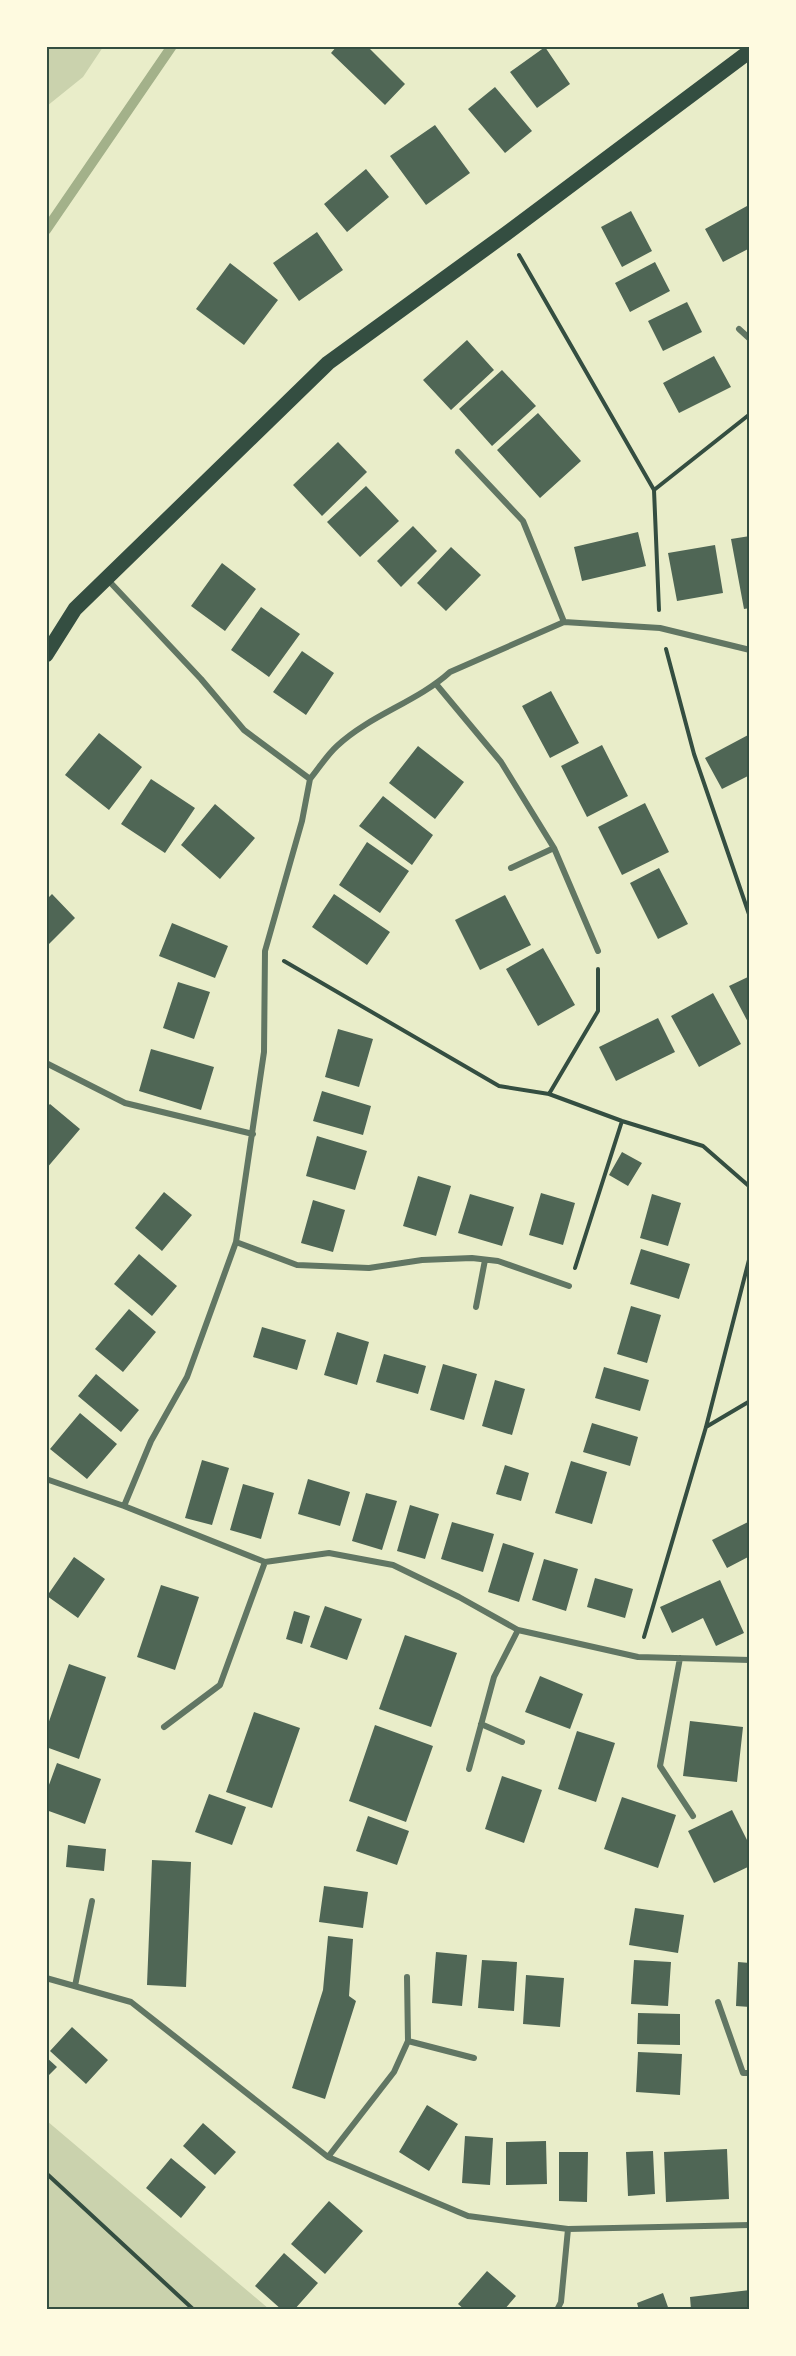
<svg xmlns="http://www.w3.org/2000/svg" width="796" height="2356" viewBox="0 0 796 2356" font-family="Barlow,sans-serif">
	<rect width="100%" height="100%" fill="#e9edc9"/>
	<path fill="#cad2ad" d="M47,46L103,47L83,77L47,106Z
		M47,2121L269,2309H47Z"/>
	<g fill="none" stroke-linecap="round" stroke-linejoin="round">
		<path stroke="#a3b18a" stroke-width="10" d="M46,230L172,46"/>
	</g>
	<path fill="#4f6655" d="M337,46H367L405,84L385,105L331,53Z
		M545,47L570,84L537,108L510,72Z
		M495,87L532,131L505,153L468,109Z
		M435,125L470,173L426,205L390,156Z
		M366,169L389,197L347,232L324,204Z
		M747,206L750,212V248L723,262L705,229Z
		M631,211L652,251L622,267L601,227Z
		M317,232L343,270L299,301L273,263Z
		M655,262L670,291L630,312L615,283Z
		M230,263L278,300L244,345L196,309Z
		M687,302L702,332L663,351L648,321Z
		M467,340L494,370L451,410L423,380Z
		M714,356L731,387L679,413L663,383Z
		M502,370L536,406L492,446L459,409Z
		M538,413L581,461L540,498L497,450Z
		M338,442L367,472L322,516L293,485Z
		M366,486L399,521L360,557L327,522Z
		M413,526L437,551L401,587L377,561Z
		M638,532L646,566L582,581L574,547Z
		M750,536V608L744,609L731,539Z
		M715,545L723,593L677,601L668,553Z
		M451,547L481,575L446,611L417,583Z
		M222,563L256,589L225,631L191,606Z
		M261,607L300,634L269,677L231,650Z
		M302,651L334,673L306,715L273,692Z
		M551,691L579,743L550,758L522,706Z
		M99,733L142,767L109,810L65,775Z
		M750,734V775L722,789L705,758Z
		M602,745L628,796L587,817L561,766Z
		M418,746L464,782L435,819L389,783Z
		M151,779L195,808L165,853L121,824Z
		M383,796L433,835L412,865L359,826Z
		M645,803L669,852L622,875L598,827Z
		M215,804L255,838L220,879L181,845Z
		M367,842L409,871L380,913L339,885Z
		M659,868L688,924L658,939L630,883Z
		M52,894L75,918L46,947V900Z
		M334,894L390,932L367,965L312,927Z
		M505,895L531,945L480,970L455,920Z
		M172,923L228,946L215,978L159,956Z
		M543,948L575,1005L538,1026L506,969Z
		M750,976V1026L729,986Z
		M178,982L210,992L194,1039L163,1028Z
		M713,993L741,1044L699,1067L671,1016Z
		M658,1018L675,1052L616,1081L599,1047Z
		M338,1029L373,1039L359,1087L325,1077Z
		M151,1049L214,1067L201,1110L139,1091Z
		M322,1091L371,1106L363,1135L313,1121Z
		M50,1104L80,1129L46,1169V1108Z
		M317,1136L367,1151L355,1190L306,1176Z
		M622,1152L642,1163L628,1186L609,1175Z
		M418,1176L451,1186L436,1236L403,1226Z
		M164,1192L192,1215L162,1251L135,1228Z
		M541,1193L575,1203L563,1245L529,1235Z
		M470,1194L514,1207L502,1246L458,1233Z
		M652,1194L681,1203L668,1246L640,1238Z
		M313,1200L345,1210L333,1252L301,1243Z
		M641,1249L690,1264L679,1299L630,1284Z
		M139,1254L177,1286L152,1316L114,1284Z
		M631,1306L661,1315L647,1363L617,1354Z
		M129,1309L156,1332L123,1372L95,1349Z
		M262,1327L306,1340L297,1370L253,1357Z
		M337,1332L369,1342L357,1385L324,1375Z
		M384,1354L426,1366L418,1394L376,1382Z
		M443,1364L477,1374L464,1420L430,1410Z
		M604,1367L649,1380L640,1411L595,1398Z
		M96,1374L139,1410L121,1432L78,1396Z
		M495,1380L525,1389L512,1435L482,1426Z
		M80,1413L117,1444L87,1479L50,1449Z
		M592,1423L638,1437L630,1466L583,1452Z
		M202,1460L229,1468L212,1525L185,1518Z
		M571,1461L607,1472L592,1524L555,1513Z
		M505,1465L529,1473L521,1501L496,1494Z
		M308,1479L350,1492L340,1526L298,1514Z
		M243,1484L274,1493L261,1539L230,1530Z
		M366,1493L397,1501L382,1550L352,1541Z
		M410,1505L439,1514L425,1559L397,1551Z
		M750,1521V1556L727,1568L712,1540Z
		M452,1522L494,1534L483,1572L441,1559Z
		M503,1543L534,1553L519,1602L488,1592Z
		M74,1557L105,1579L78,1618L47,1596Z
		M544,1559L578,1569L566,1611L532,1600Z
		M595,1578L633,1589L625,1618L587,1607Z
		M720,1580L744,1633L716,1646L703,1618L672,1633L660,1607Z
		M161,1585L199,1597L175,1670L137,1657Z
		M325,1606L362,1619L347,1660L310,1647Z
		M294,1611L310,1616L302,1644L286,1639Z
		M405,1635L457,1653L431,1727L379,1709Z
		M69,1664L106,1677L79,1759L46,1747V1730Z
		M540,1676L583,1694L570,1729L525,1712Z
		M254,1712L300,1728L272,1808L226,1792Z
		M690,1721L743,1727L737,1782L683,1776Z
		M375,1725L433,1746L406,1822L349,1801Z
		M577,1731L615,1743L596,1802L558,1789Z
		M57,1763L101,1779L85,1824L46,1810V1793Z
		M502,1776L542,1790L524,1843L485,1829Z
		M209,1794L246,1807L232,1845L195,1832Z
		M622,1797L676,1815L658,1868L604,1849Z
		M732,1810L750,1846V1866L714,1883L688,1831Z
		M368,1816L409,1831L397,1865L356,1851Z
		M68,1845L106,1849L104,1871L66,1867Z
		M152,1860L191,1862L186,1987L147,1985Z
		M324,1886L368,1892L363,1928L319,1922Z
		M635,1908L684,1915L678,1953L629,1945Z
		M328,1936L353,1939L349,1996L356,2001L325,2099L292,2088L323,1990Z
		M436,1952L467,1955L462,2006L432,2003Z
		M482,1960L517,1962L514,2011L478,2008Z
		M634,1960L671,1962L668,2006L631,2004Z
		M738,1962L750,1963V2007L736,2006Z
		M526,1975L564,1978L560,2027L523,2024Z
		M638,2013L680,2014V2045L637,2044Z
		M72,2027L108,2060L86,2084L50,2051Z
		M638,2052L682,2054L680,2095L636,2092Z
		M46,2057L57,2067L46,2078Z
		M427,2105L458,2124L429,2171L399,2152Z
		M203,2123L236,2152L215,2175L183,2146Z
		M465,2136L493,2138L490,2185L462,2183Z
		M546,2141L547,2184L506,2185V2142Z
		M727,2149L729,2199L666,2202L664,2152Z
		M653,2151L655,2194L628,2196L626,2152Z
		M559,2152H588L587,2202L559,2201Z
		M171,2158L206,2187L181,2218L146,2188Z
		M329,2201L363,2231L325,2274L291,2244Z
		M284,2253L318,2283L294,2310H282L255,2286Z
		M487,2271L516,2296L504,2310H465L458,2304Z
		M750,2290V2310H691L690,2297Z
		M663,2293L669,2310H639L637,2303Z"/>
	<g fill="none" stroke-linecap="round" stroke-linejoin="round">
		<path stroke="#344e41" stroke-width="4" d="M519,255L654,490L659,610
			M654,490L750,414
			M666,649L694,754L750,917
			M284,961L499,1086L549,1094L622,1121L703,1146L750,1187
			M549,1094L598,1011V969
			M575,1268L622,1121
			M706,1427L750,1401
			M644,1637L706,1427L750,1256
			M46,2173L194,2310"/>
		<path stroke="#617663" stroke-width="6" d="M739,329L750,339
			M458,452L523,521L564,622
			M108,580L201,679L244,730L310,779C319,768 327,755 337,746C370,715 417,702 450,672L564,622L660,628L750,650
			M436,684L501,762L554,848L598,951
			M511,868L554,848
			M46,1063L125,1103L253,1134
			M236,1242L297,1265L369,1268L422,1260L472,1258L498,1261L569,1286
			M476,1307L485,1260
			M46,1479L124,1506L265,1562L329,1553L393,1565L459,1597L518,1630L638,1657L750,1660
			M124,1506L151,1441L187,1377L236,1242L264,1052L265,951L302,821L310,779
			M680,1658L660,1766L693,1816
			M481,1724L522,1742
			M164,1727L220,1685L265,1562
			M469,1769L494,1677L518,1630
			M46,1978L131,2002L328,2157L468,2216L568,2229L750,2225
			M75,1986L92,1901
			M718,2002L743,2073H750
			M408,2041L474,2058
			M328,2157L394,2072L408,2041L407,1977
			M557,2310L561,2302L568,2229"/>
		<path stroke="#344e41" stroke-width="15" d="M46,655L75,609L328,363L507,233L750,51"/>
	</g>
	<rect width="796" height="2356" fill="none" stroke="#fefae0" stroke-width="96"/>
	<rect x="48" y="48" width="700" height="2260" fill="none" stroke="#344e41" stroke-width="2"/>
</svg>
